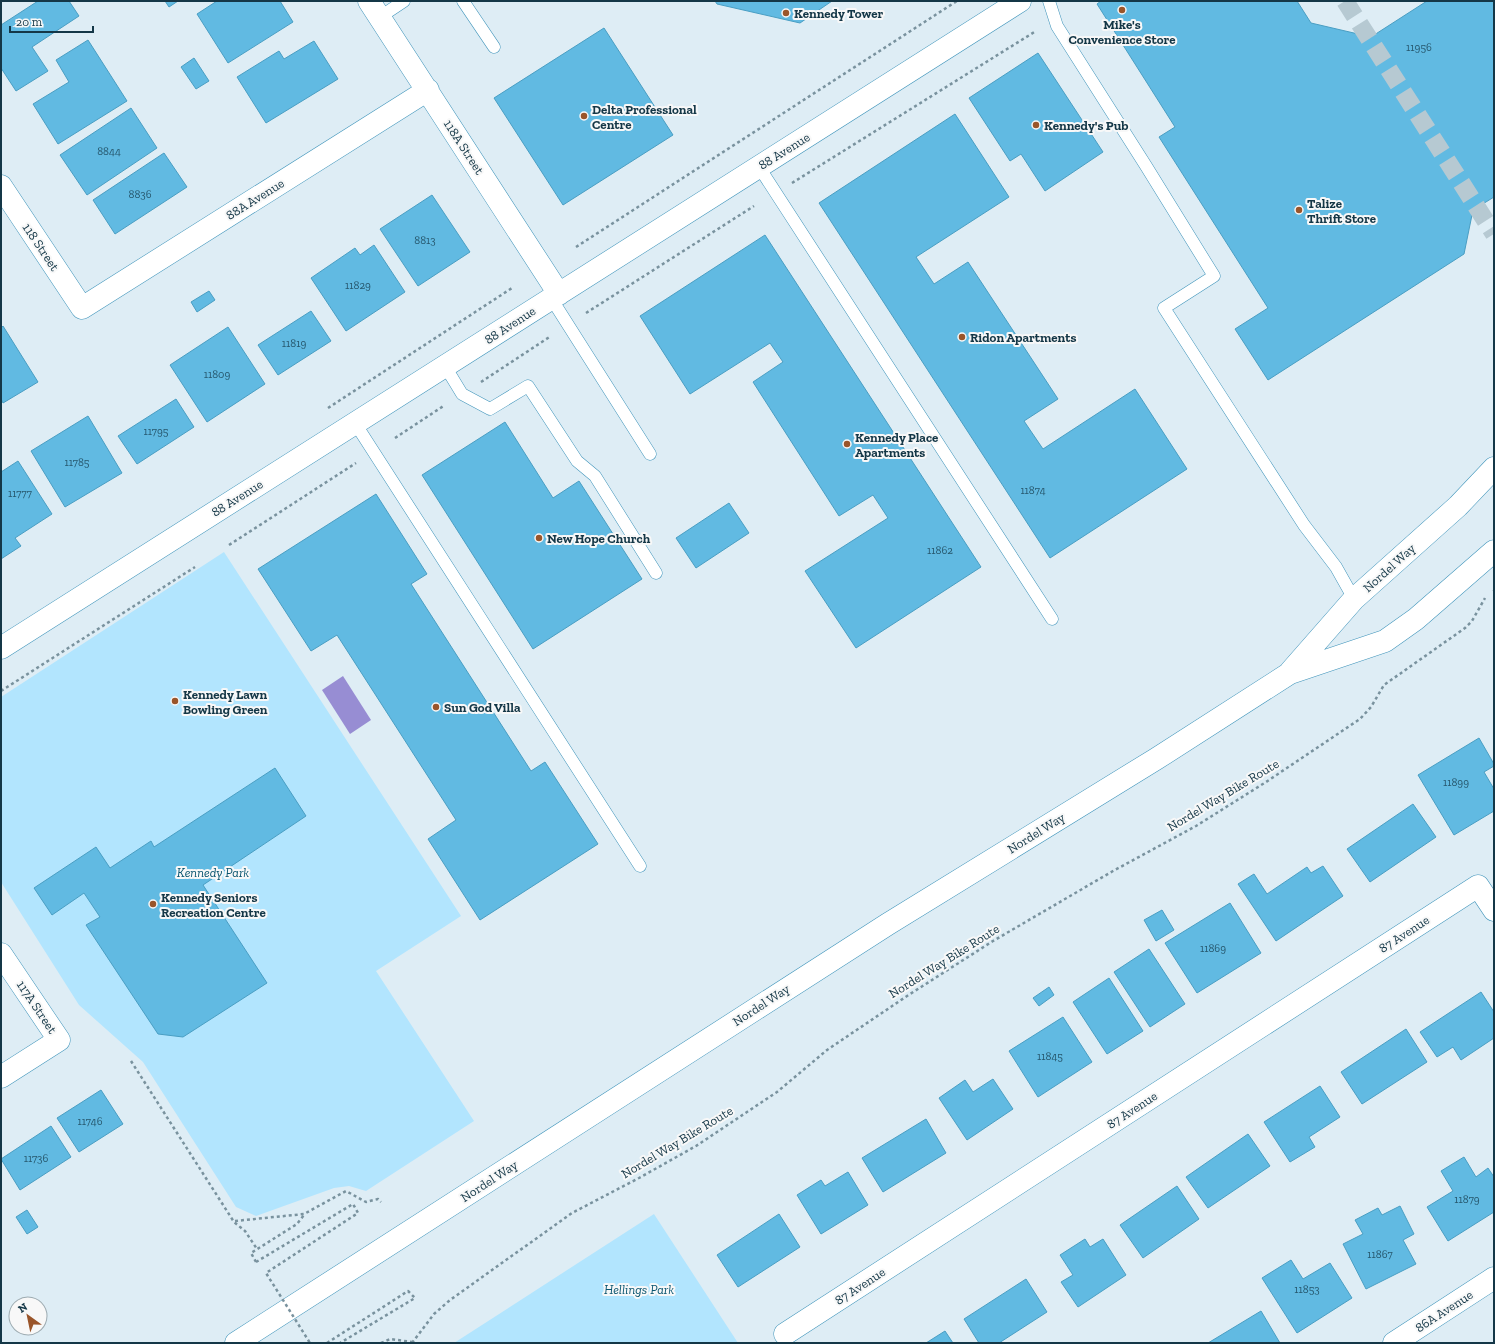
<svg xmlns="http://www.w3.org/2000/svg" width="1495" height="1344" viewBox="0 0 1495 1344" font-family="'Zilla Slab',serif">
	<rect width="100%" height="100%" fill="#deedf5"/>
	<path fill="#b2e5fe" d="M224,552L461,916L376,971L474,1121L366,1191L349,1186L334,1188L256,1216L236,1207L143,1062L79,1005L1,882V697Z
		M654,1214L738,1343H454Z"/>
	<path fill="#978dd3" d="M343,676L371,720L350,734L322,690Z"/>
	<path fill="#61bae2" stroke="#499ec3" d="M38,1H69L79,16L32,47L48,71L16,91L1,68V25Z
		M165,1H178L169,7Z
		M217,1H280L293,22L228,63L197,14Z
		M715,1H832L800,23L717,4Z
		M1101,1H1297L1311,23L1371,37L1427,1H1494V197L1473,210L1464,254L1268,380L1235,329L1268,308L1159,137L1175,127L1097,4Z
		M604,28L673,135L563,205L494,98Z
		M88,40L127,101L58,144L33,104L69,82L56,60Z
		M314,41L338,79L266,123L237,77L279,51L284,59Z
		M1038,53L1103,152L1045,191L1021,154L1010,161L969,98Z
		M194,58L209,81L196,89L181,67Z
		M131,108L157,148L87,195L60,155Z
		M955,114L1009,197L916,257L934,284L968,262L1058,399L1024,421L1043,449L1135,389L1187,469L1050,558L819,203Z
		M164,153L187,187L115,234L93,200Z
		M432,195L470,252L418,286L380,229Z
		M765,235L981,567L856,648L805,571L888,518L873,495L839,516L753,382L783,362L770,343L690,394L640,316Z
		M374,245L405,292L346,331L311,278L355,248L360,255Z
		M209,291L215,300L197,312L191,302Z
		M311,311L331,341L278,375L258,345Z
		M3,326L38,382L3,403L1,399V328Z
		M228,327L265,384L207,422L170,365Z
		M176,399L194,427L137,464L118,436Z
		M88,416L122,473L65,507L31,451Z
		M505,422L553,498L579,481L642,579L533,649L422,475Z
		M18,461L52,514L15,538L21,546L1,559V472Z
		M376,494L427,574L411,584L531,771L545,762L598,844L480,920L428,839L456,820L337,635L311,651L258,569Z
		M729,503L749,533L696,568L676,538Z
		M1479,738L1494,764V766L1484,772L1494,789V811L1454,835L1418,775Z
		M275,768L306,816L203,885L267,983L183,1037L158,1034L86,925L100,917L84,893L52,915L34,888L96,847L110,868L151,841L154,847Z
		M1413,804L1436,837L1370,882L1347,849Z
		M1323,866L1343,896L1276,941L1238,884L1254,874L1267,894L1307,867L1311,873Z
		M1230,903L1261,953L1197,993L1165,943Z
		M1162,910L1174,930L1156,941L1144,920Z
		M1149,949L1185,1004L1150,1027L1114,972Z
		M1109,978L1143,1031L1107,1054L1073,1002Z
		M1049,987L1054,995L1039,1006L1033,998Z
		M1481,992L1494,1012V1038L1461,1060L1453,1047L1437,1057L1420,1032Z
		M1063,1017L1092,1062L1038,1097L1009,1051Z
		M1406,1029L1427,1062L1362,1104L1341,1072Z
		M993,1079L1013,1109L967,1140L939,1098L965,1080L973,1092Z
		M1320,1086L1340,1117L1309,1137L1315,1147L1290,1162L1264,1122Z
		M101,1090L123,1124L79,1152L57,1118Z
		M926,1119L946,1153L883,1192L862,1158Z
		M51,1126L71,1157L20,1190L1,1159Z
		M1248,1134L1270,1166L1208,1208L1186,1177Z
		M1464,1157L1476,1177L1488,1168L1494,1177V1212L1448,1241L1427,1207L1453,1191L1441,1171Z
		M848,1172L868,1205L821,1234L797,1195L821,1180L825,1186Z
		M1177,1186L1199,1219L1143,1258L1120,1225Z
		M1400,1206L1414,1234L1403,1240L1416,1264L1366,1289L1343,1244L1363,1234L1355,1220L1378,1208L1382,1215Z
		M27,1210L38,1227L27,1234L16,1217Z
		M779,1214L800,1247L738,1287L717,1255Z
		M1085,1239L1090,1247L1103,1239L1126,1275L1078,1307L1061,1282L1073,1275L1060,1255Z
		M1291,1260L1303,1279L1330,1263L1352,1298L1297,1333L1262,1278Z
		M1026,1279L1047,1312L999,1343H979L964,1319Z
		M1261,1311L1280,1343H1208Z
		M945,1331L953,1343H926Z"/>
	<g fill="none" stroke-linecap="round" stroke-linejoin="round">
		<path stroke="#b6c9d2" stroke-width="18" stroke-dasharray="18 9" stroke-linecap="butt" d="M1345,1L1494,234"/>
		<g stroke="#4095bb" stroke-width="13">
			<path id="service" d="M463,1L494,47
				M1049,1L1057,26L1146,166L1214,276L1164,308L1304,525L1336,567L1354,599
				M380,17L404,1
				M759,167L1052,619
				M551,298L650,454
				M445,366L462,394L490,409L528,386L577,461L595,476L656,573
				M355,423L640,866"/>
		</g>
		<g stroke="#4095bb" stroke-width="23">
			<path id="minor" d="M369,1L559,294
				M1,186L82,308L428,90
				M1,648L1020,1
				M1,954L59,1040L1,1077
				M785,1334L1478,886L1494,910
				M1394,1343L1494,1278"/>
		</g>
		<g stroke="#4095bb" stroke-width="23">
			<path id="secondary" d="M1290,672L1354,599L1458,506L1494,468
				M236,1343L888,924L1156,759L1290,673L1385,641L1416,619L1494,551"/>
		</g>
		<path stroke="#79929e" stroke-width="2.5" stroke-dasharray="3 3" stroke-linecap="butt" d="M792,183L1036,31
			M576,247L957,1
			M586,313L754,206
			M481,382L551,336
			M328,408L512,288
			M395,438L445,405
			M229,545L356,463
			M1494,590V591
			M1,691L195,567
			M131,1061L234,1222L245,1231L257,1249
			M235,1221L304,1214L346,1191L366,1202L378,1199L381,1202
			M256,1262L251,1253L297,1224L304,1215
			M327,1343L408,1291L415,1298L340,1343
			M381,1343L390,1339L412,1342
			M412,1343L434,1314L450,1300L572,1213L639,1178L696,1146L777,1092L827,1050L907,996L993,941L1113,871L1196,826L1266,782L1360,719L1371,707L1384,685L1465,628L1472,621L1485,598"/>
		<use href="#service" stroke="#fff" stroke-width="12"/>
		<use href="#minor" stroke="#fff" stroke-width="22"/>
		<use href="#secondary" stroke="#fff" stroke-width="22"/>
		<path stroke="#79929e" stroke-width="2.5" stroke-dasharray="3 3" stroke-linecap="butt" d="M256,1262L353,1204L358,1213L266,1273L310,1343"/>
	</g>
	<g fill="#9a552a" stroke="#f8f8f8" stroke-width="1.5">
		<circle cx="1122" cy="10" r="4"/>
		<circle cx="786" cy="13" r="4"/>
		<circle cx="584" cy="116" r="4"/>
		<circle cx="1036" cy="125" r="4"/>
		<circle cx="1299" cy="210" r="4"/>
		<circle cx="962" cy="337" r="4"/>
		<circle cx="847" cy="444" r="4"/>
		<circle cx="539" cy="538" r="4"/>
		<circle cx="175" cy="701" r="4"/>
		<circle cx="436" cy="707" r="4"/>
		<circle cx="153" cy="904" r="4"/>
	</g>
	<g text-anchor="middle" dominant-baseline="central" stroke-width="4" stroke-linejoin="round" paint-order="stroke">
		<g font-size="11" fill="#27586e">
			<text x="1419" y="47">11956</text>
			<text x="109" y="151">8844</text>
			<text x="140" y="194">8836</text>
			<text x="425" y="240">8813</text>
			<text x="358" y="285">11829</text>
			<text x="294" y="343">11819</text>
			<text x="217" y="374">11809</text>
			<text x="156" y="431">11795</text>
			<text x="77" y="462">11785</text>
			<text x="1033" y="490">11874</text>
			<text x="20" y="493">11777</text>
			<text x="940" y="550">11862</text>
			<text x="1456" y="782">11899</text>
			<text x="1213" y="948">11869</text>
			<text x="1050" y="1056">11845</text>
			<text x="90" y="1121">11746</text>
			<text x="36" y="1158">11736</text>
			<text x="1467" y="1199">11879</text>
			<text x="1380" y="1254">11867</text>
			<text x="1307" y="1289">11853</text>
		</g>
		<g font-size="13" font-weight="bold" fill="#143747" stroke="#f8f8f8" text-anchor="start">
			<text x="794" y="13">Kennedy Tower</text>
			<text x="1122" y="24" text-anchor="middle">Mike's<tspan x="1122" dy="15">Convenience Store</tspan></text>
			<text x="592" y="109">Delta Professional<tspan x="592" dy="15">Centre</tspan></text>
			<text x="1044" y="125">Kennedy's Pub</text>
			<text x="1307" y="203">Talize<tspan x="1307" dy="15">Thrift Store</tspan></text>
			<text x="970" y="337">Ridon Apartments</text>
			<text x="855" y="437">Kennedy Place<tspan x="855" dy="15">Apartments</tspan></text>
			<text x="547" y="538">New Hope Church</text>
			<text x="183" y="694">Kennedy Lawn<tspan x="183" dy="15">Bowling Green</tspan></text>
			<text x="444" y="707">Sun God Villa</text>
			<text x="161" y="897">Kennedy Seniors<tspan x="161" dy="15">Recreation Centre</tspan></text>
		</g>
		<g font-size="13" fill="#143747" stroke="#f8f8f8">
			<text transform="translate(464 147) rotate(57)">118A Street</text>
			<text transform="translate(784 151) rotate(-32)">88 Avenue</text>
			<text transform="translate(255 199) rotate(-32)">88A Avenue</text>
			<text transform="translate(41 247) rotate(56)">118 Street</text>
			<text transform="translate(510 325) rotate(-33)">88 Avenue</text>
			<text transform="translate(237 498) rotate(-32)">88 Avenue</text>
			<text transform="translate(1389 568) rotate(-42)">Nordel Way</text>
			<text transform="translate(1223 795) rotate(-31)">Nordel Way Bike Route</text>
			<text transform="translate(1036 833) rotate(-32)">Nordel Way</text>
			<text transform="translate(1404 934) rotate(-33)">87 Avenue</text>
			<text transform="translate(944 961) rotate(-32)">Nordel Way Bike Route</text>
			<text transform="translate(761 1005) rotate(-33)">Nordel Way</text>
			<text transform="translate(37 1007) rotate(56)">117A Street</text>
			<text transform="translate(1132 1110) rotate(-33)">87 Avenue</text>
			<text transform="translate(677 1142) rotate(-31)">Nordel Way Bike Route</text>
			<text transform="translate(489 1181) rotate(-33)">Nordel Way</text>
			<text transform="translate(860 1286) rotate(-33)">87 Avenue</text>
			<text transform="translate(1444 1311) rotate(-33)">86A Avenue</text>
		</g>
		<g font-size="13" font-style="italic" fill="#08546f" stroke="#f8f8f8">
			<text x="213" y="872">Kennedy Park</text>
			<text x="639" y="1289">Hellings Park</text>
		</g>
	</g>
	<rect width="1495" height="1344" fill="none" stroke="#143747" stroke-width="4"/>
	<g transform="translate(28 1316) rotate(327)"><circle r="19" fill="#f8f8f8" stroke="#9dabb1"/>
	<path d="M0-3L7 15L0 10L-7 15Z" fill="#9a552a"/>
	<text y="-6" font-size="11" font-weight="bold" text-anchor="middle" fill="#143747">N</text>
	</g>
	<path d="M10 26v6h83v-6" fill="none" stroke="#143747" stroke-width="2"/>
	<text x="16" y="26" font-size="12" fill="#143747" stroke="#f8f8f8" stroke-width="3" paint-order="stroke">20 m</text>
</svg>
